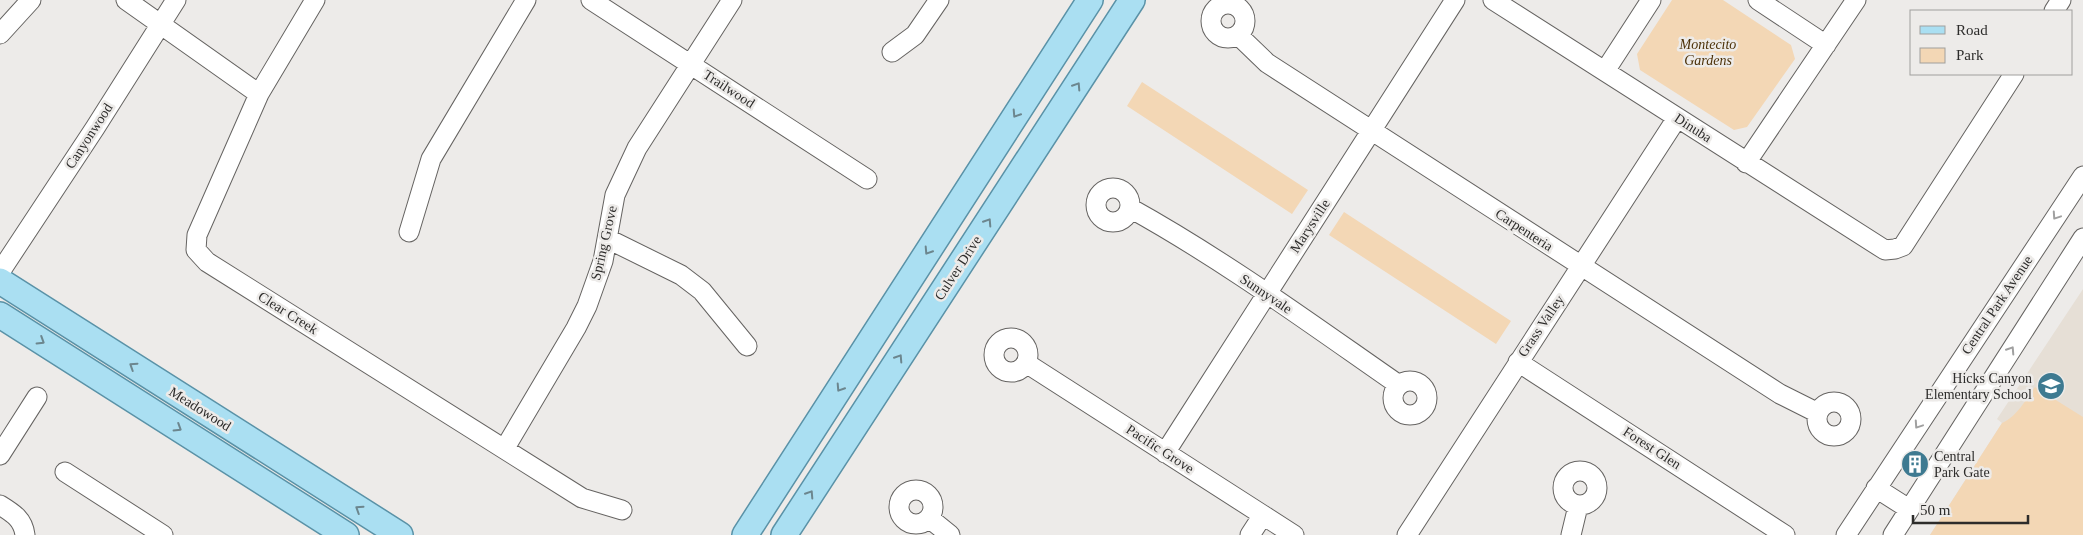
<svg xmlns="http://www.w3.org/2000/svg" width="2083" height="535" viewBox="0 0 2083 535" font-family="Georgia,serif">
	<rect width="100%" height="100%" fill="#edebe9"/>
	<path fill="#e6dfd6" d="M2083,289V535H1930L2002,423L1997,419Z"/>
	<path fill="#f3d7b5" d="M1672,0H1723L1791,45L1795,59L1747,127L1734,130L1640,70L1637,54Z
		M1142,82L1308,190L1292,214L1127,106Z
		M1344,212L1511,321L1496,344L1329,235Z
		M2035,387L2083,417V535H1930L2002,423C2017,417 2026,399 2035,387Z"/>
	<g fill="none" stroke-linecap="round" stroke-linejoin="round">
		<g stroke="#656361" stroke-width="21">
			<path id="minor" d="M126,0L259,94
				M315,0L259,94L197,235L196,250L207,262L582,498L622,510
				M591,0L867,179
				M1493,0L1885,250L1895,249L1903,246L2014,74
				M1758,0L1826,45
				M1211 21a17 17 0 1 1 34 0a17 17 0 1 1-34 0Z
				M2054,11L2061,0
				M0,34L31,0
				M1238,35L1267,63L1780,394L1818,413
				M892,52L915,35L939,0
				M1605,71L1651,0
				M1746,163L1856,0
				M1096 205a17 17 0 1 1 34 0a17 17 0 1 1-34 0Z
				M1130,208C1224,260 1311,324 1399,385
				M409,232L431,159L526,0
				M608,239L681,275L702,291L747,346
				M0,272L95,128L176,0
				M994 355a17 17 0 1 1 34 0a17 17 0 1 1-34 0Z
				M1518,362L1785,535
				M1026,363L1294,535
				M1393 398a17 17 0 1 1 34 0a17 17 0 1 1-34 0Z
				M1817 419a17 17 0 1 1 34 0a17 17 0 1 1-34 0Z
				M505,448L576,328L587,306L603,261L615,195L637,148L732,0
				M1165,453L1455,0
				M0,455L37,397
				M1563 488a17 17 0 1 1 34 0a17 17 0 1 1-34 0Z
				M65,472L163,535
				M1876,488L1909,509
				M899 507a17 17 0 1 1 34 0a17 17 0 1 1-34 0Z
				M0,505C13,513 23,519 25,535
				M929,518L950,535
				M1250,535L1263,515
				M1407,535L1677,118
				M1571,535L1578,506
				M1846,535L2083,176
				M1893,535L2083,238"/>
		</g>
		<g stroke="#5a92a7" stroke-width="28">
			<path id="major" d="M0,281L400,535
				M0,315L346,535
				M745,535L1090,0
				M784,535L1132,0"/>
		</g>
		<use href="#minor" stroke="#fff" stroke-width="19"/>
		<use href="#major" stroke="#aadff2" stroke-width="25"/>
	</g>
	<defs><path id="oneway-chevron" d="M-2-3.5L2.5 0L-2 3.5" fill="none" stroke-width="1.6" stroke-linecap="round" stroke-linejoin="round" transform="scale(1.25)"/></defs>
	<g stroke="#6c868e">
		<use href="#oneway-chevron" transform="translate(1077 86) rotate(-57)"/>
		<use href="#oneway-chevron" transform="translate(1016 114) rotate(123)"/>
		<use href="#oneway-chevron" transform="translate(988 222) rotate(-57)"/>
		<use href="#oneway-chevron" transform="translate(928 251) rotate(123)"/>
		<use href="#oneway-chevron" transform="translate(41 341) rotate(32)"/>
		<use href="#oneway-chevron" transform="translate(899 358) rotate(-57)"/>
		<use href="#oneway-chevron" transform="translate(133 366) rotate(-147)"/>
		<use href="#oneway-chevron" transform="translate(840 388) rotate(123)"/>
		<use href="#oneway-chevron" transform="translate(178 428) rotate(32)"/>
		<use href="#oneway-chevron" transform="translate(810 494) rotate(-57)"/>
		<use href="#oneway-chevron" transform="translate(359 509) rotate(-147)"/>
	</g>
	<g stroke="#a0a0a0">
		<use href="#oneway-chevron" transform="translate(2056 216) rotate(124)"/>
		<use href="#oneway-chevron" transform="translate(2011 350) rotate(-57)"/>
		<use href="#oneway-chevron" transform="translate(1918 425) rotate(124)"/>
	</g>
	<defs>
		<g id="school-disc" transform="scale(1.4375)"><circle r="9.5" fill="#3e7a91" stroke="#edebe9"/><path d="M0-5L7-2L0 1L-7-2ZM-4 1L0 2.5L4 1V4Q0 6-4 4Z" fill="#fff"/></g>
		<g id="building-disc" transform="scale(1.4375)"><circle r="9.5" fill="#3e7a91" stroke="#edebe9"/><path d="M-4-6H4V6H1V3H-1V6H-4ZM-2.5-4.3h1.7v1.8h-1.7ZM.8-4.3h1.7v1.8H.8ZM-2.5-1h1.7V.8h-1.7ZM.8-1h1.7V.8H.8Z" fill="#fff"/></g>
	</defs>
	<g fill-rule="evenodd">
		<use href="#school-disc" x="2051" y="386"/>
		<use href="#building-disc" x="1915" y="464"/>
	</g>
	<g text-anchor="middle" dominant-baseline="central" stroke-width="5" stroke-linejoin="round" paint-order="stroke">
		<g font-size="14" font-style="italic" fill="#4c3108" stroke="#edebe9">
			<text x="1708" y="44">Montecito<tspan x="1708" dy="16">Gardens</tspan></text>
		</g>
		<g font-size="14" fill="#2d2c2b" stroke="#edebe9">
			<text transform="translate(729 89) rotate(33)">Trailwood</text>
			<text transform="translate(1693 128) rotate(33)">Dinuba</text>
			<text transform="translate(89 136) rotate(-57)">Canyonwood</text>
			<text transform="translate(1310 226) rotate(-57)">Marysville</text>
			<text transform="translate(1524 230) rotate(33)">Carpenteria</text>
			<text transform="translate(604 243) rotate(-77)">Spring Grove</text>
			<text transform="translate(958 268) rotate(-57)">Culver Drive</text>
			<text transform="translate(1266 294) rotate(34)">Sunnyvale</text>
			<text transform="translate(1997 305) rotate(-56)">Central Park Avenue</text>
			<text transform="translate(288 313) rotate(32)">Clear Creek</text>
			<text transform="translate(1541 326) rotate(-56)">Grass Valley</text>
			<text transform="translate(200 409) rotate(32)">Meadowood</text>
			<text transform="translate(1652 448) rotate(33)">Forest Glen</text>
			<text transform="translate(1160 449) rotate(33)">Pacific Grove</text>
		</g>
		<g font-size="14" fill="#2d2c2b" stroke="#edebe9" text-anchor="end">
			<text x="2032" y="378">Hicks Canyon<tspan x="2032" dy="16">Elementary School</tspan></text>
			<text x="1934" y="456" text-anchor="start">Central<tspan x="1934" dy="16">Park Gate</tspan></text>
		</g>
	</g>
	<rect x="1910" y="10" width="162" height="65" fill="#edebe9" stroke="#a09f9d"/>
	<rect x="1920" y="26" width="25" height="8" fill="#aadff2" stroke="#a09f9d"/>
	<text x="1956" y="35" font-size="15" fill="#2d2c2b">Road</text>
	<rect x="1920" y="48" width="25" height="15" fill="#f3d7b5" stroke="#a09f9d"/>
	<text x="1956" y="60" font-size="15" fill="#2d2c2b">Park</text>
	<path d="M1913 515v8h115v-8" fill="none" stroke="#2d2c2b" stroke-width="2.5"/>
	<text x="1920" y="515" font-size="15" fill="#2d2c2b" stroke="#edebe9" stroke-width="4" paint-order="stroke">50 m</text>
</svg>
